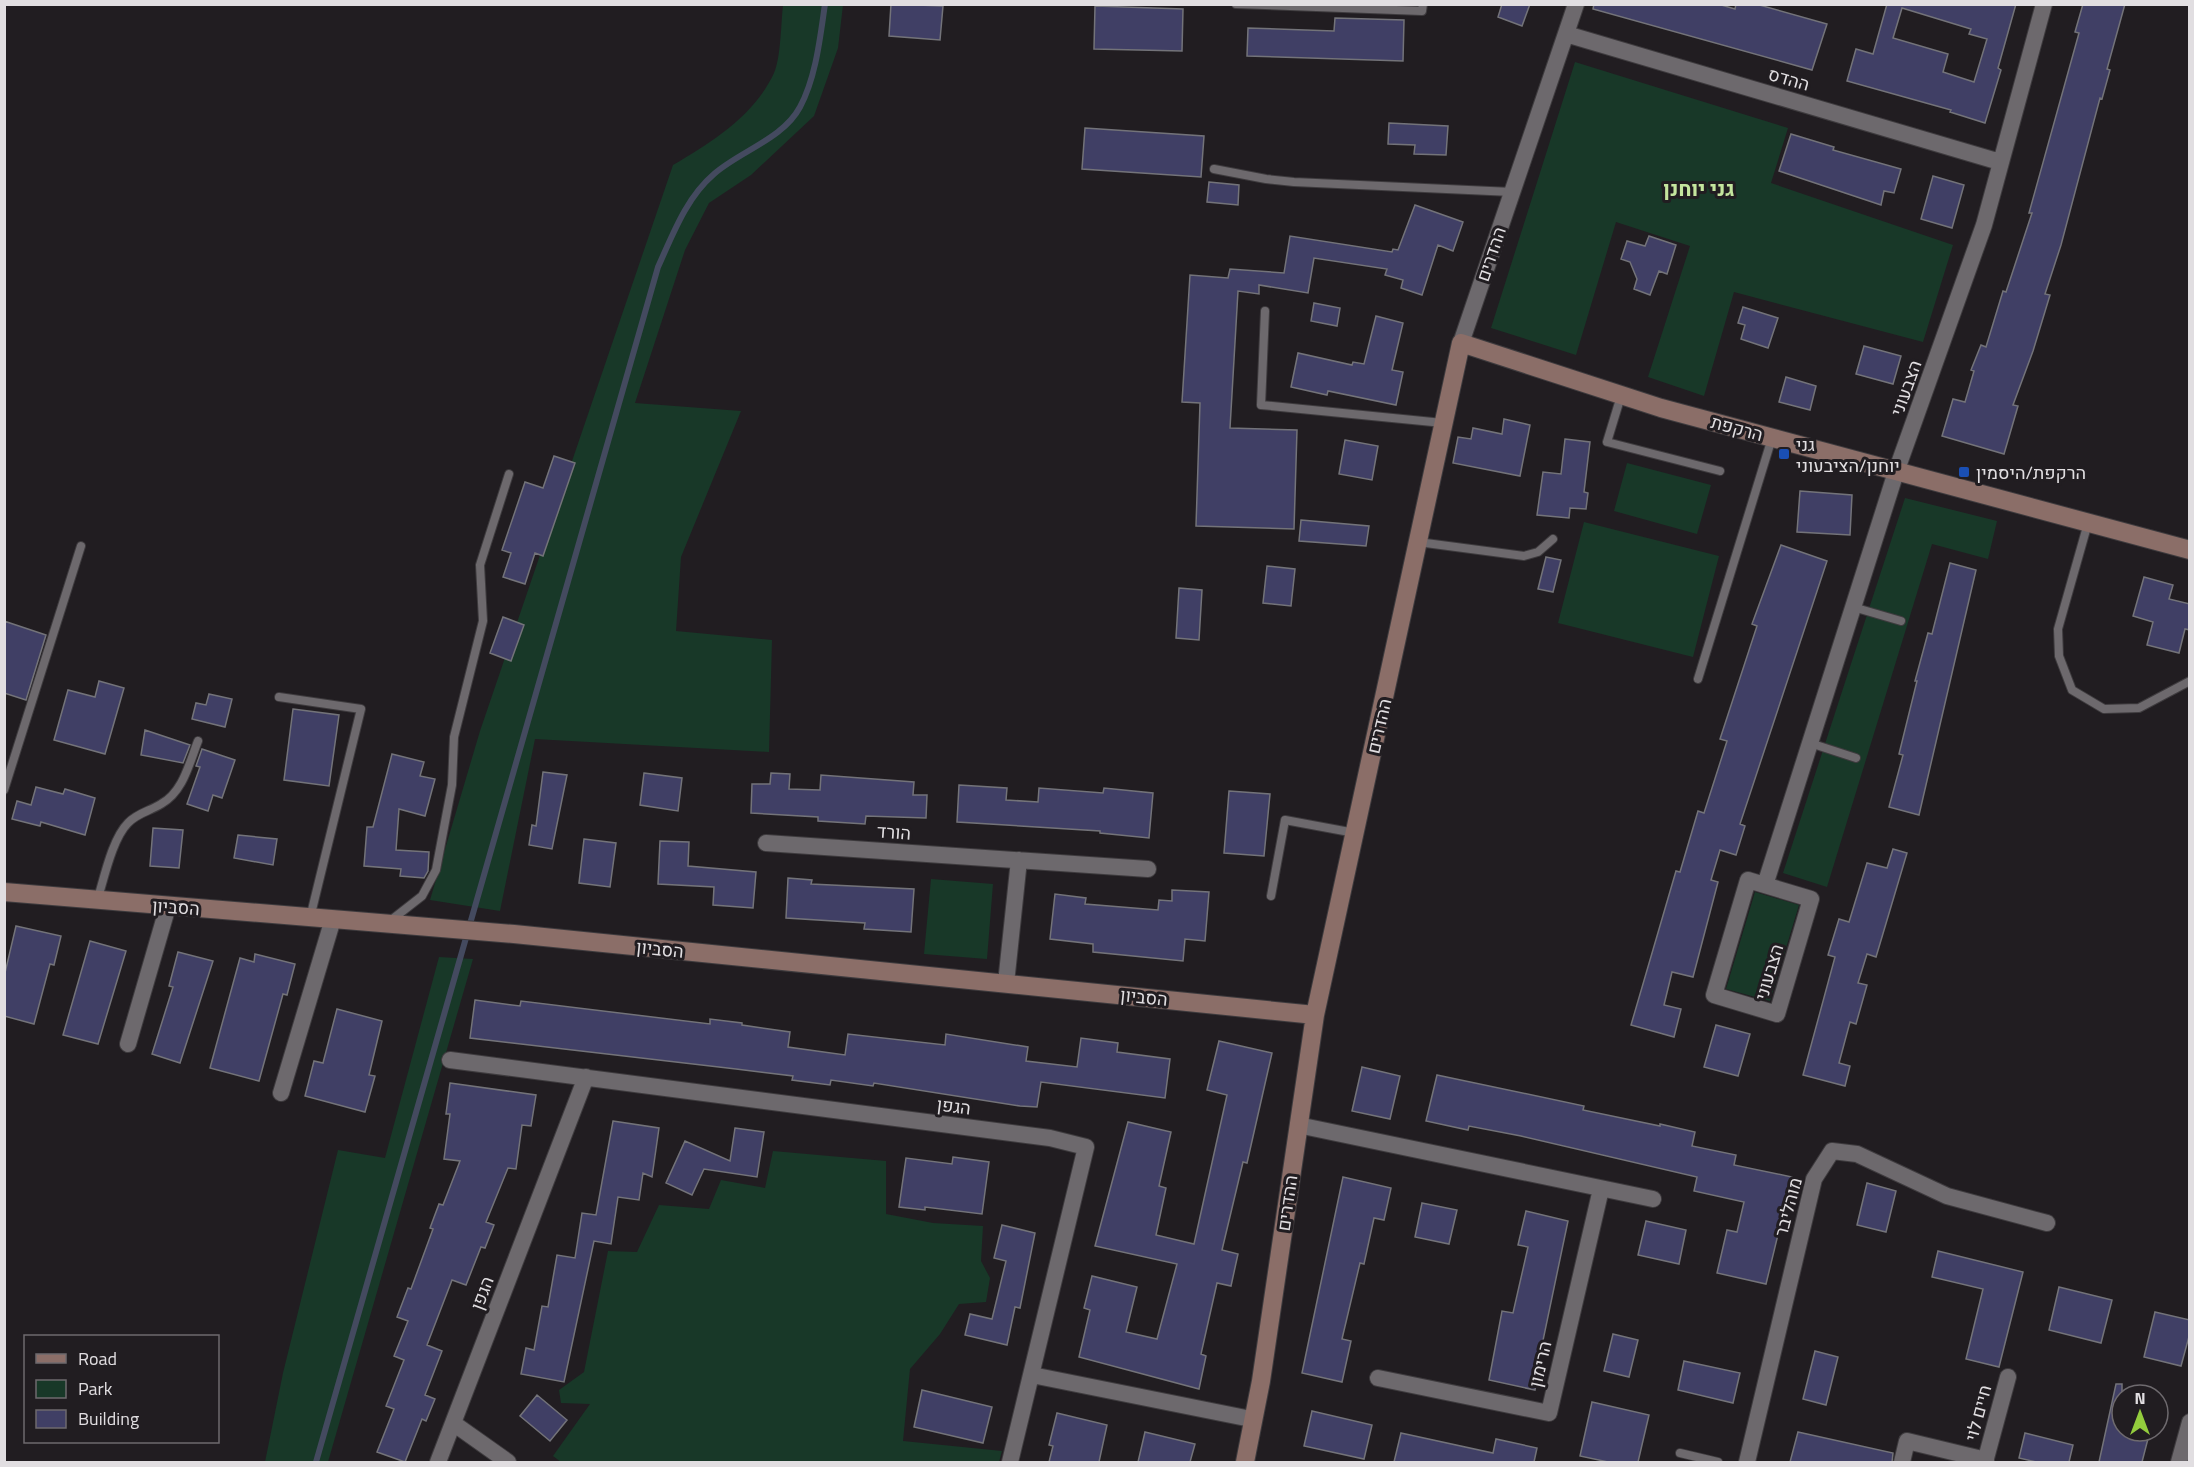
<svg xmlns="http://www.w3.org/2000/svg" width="2194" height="1467" viewBox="0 0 2194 1467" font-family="'Titillium Web',Heebo,sans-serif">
	<rect width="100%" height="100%" fill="#211d21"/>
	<path fill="#183828" d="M783,5H843L838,48L814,116L751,175L709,203L685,250L635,403L741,411L681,557L676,631L772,640L769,752L535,739L500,911L430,900L480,731L673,165C712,142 754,116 774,73C781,58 781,22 783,5Z
		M1575,62L1788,128L1771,183L1953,245L1923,342L1734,292L1704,396L1648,377L1690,246L1616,222L1576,355L1491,328Z
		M1627,463L1711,485L1697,534L1614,511Z
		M1905,498L1997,521L1988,559L1932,544L1827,887L1783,873Z
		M1584,522L1719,556L1693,657L1558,623Z
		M931,879L993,884L987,959L924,954Z
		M1755,892L1799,905L1770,1001L1726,989Z
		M439,957L473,959L328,1462H265L283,1373L338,1150L385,1158Z
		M773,1151L886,1161V1214L933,1223L983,1226L981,1261L990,1278L986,1302L959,1304L940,1334L910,1369L903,1441L1002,1451L999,1462H561L553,1456L590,1404L561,1403L559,1390L584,1372L608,1251L637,1252L659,1205L709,1209L721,1180L765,1188Z"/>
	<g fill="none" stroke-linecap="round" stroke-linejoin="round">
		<path stroke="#444a5f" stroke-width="6" d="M316,1462L658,267C673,234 686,198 714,174C740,151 783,139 800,107C816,77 820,38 825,4"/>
	</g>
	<path fill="#403f65" stroke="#737379" stroke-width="1.5" fill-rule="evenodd" d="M891,4L943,6L940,40L889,36Z
		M1502,4H1530L1522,26L1498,17Z
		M1594,4H1718L1735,9L1736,4H1756L1827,24L1812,70L1593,9Z
		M1887,4H2016L1998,68L2001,70L1985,123L1950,112L1951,110L1847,81L1856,49L1873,54ZM1902,8L1971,29L1969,34L1987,39L1974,82L1943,72L1948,54L1893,38Z
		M2083,4H2125L2107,69L2110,70L2102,99L2100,98L2061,245L2045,294L2050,295L2033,351L2013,405L2018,406L2004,454L1942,436L1953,399L1965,402L1974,371L1971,370L1981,345L1986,347L2003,291L2006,292L2032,213H2029L2079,33L2075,32Z
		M1095,6L1183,9L1182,51L1094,49Z
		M1335,18L1404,20L1403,61L1247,56L1248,28L1334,31Z
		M1389,123L1448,126L1446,155L1414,154L1415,145L1388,144Z
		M1085,128L1204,136L1201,177L1082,169Z
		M1791,134L1834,147L1833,150L1901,169L1894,193L1884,191L1881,205L1779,171Z
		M1933,176L1964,185L1952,228L1921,219Z
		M1209,182L1239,185L1238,205L1207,202Z
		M1415,205L1463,222L1453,251L1438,245L1422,295L1401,288L1403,280L1385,275L1387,269L1314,258L1308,293L1259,285V294L1238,291L1230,428L1297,430L1294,529L1196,526L1200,403L1182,402L1190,275L1228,278L1230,269L1284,273L1290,236L1392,252L1393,249L1398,250Z
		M1649,236L1676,245L1667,274L1659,271L1650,295L1634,289L1637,279L1630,262L1621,259L1627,241L1645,246Z
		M1314,303L1340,308L1337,326L1311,321Z
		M1743,307L1778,318L1768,348L1741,339L1745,325L1738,323Z
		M1376,316L1403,323L1392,370L1403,372L1396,405L1328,391L1327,395L1291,387L1298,353L1352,365L1353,362L1364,364Z
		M1864,346L1901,356L1893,384L1856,374Z
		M1786,377L1816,386L1810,410L1779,402Z
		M1504,419L1530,425L1520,476L1453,463L1458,437L1471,439L1473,428L1502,434Z
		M1565,439L1590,442L1584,492L1588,493L1586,509L1570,508L1569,518L1537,515L1543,472L1561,474Z
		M1345,440L1378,446L1372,480L1339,474Z
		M554,456L575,463L543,556L535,553L525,584L503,577L511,553L502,550L525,482L543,488Z
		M1800,491L1852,495L1850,535L1797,532Z
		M1301,520L1369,526L1366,546L1299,541Z
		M1781,545L1827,561L1740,824L1745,826L1736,855L1720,850L1711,880L1718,882L1693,977L1672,972L1664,1005L1681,1009L1674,1037L1631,1025L1676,871L1680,872L1698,811L1704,813L1727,741L1720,739L1757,626L1752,624Z
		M1546,557L1561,560L1553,592L1538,589Z
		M1950,563L1976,570L1919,815L1889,807L1903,755L1899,754L1917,681H1915L1928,633L1932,634Z
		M1267,566L1295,569L1291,606L1263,603Z
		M2144,577L2173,585L2169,599L2190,604V630L2185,629L2179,653L2147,645L2153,622L2133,616Z
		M1179,588L1202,590L1199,640L1176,638Z
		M503,617L524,625L511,661L490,653Z
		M4,621L46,635L26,700L4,693Z
		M99,681L124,688L105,754L54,740L68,690L95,697Z
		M209,694L232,699L225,727L192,719L196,703L206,705Z
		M293,709L339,715L329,786L284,780Z
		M145,730L190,745L183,763L141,755Z
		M202,749L235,760L222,798L213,795L208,811L187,804L200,767L196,766Z
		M392,754L424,762L420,776L435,779L425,816L399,809L396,850L429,852L428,871L424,878L400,876L401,869L364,866L367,827H373Z
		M543,772L567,775L552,849L529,845L532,825L536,826Z
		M644,773L682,778L678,811L640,805Z
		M771,773L790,774L789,789L820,790L821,775L914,782L913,795H927L926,818L866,816L865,824L818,821V817L751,813L752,784H770Z
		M959,785L1007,788L1006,800L1038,802L1039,788L1103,793L1104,788L1153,793L1149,838L1100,833V831L957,822Z
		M36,787L63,794L65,789L95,798L85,835L41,822L40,826L12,819L17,801L31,805Z
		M1229,791L1270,794L1264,856L1224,853Z
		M153,828L183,830L179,868L150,866Z
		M238,835L277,839L273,865L234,858Z
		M584,839L616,843L610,887L579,883Z
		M660,841L689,842L688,866L756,872L753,908L713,905L714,887L658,884Z
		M1893,849L1907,853L1876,957L1867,954L1858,983L1867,985L1856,1024L1850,1022L1839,1063L1850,1066L1845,1086L1803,1075L1835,957L1828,955L1839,919L1849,922L1867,863L1887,868Z
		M788,878L812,880L811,884L914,889L911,932L864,929L865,923L786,918Z
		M1172,890L1209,892L1205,941L1185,939L1183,961L1093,952V944L1050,939L1055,894L1086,898L1085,904L1158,910L1159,900L1172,901Z
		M16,926L61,936L54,965L50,964L34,1024L4,1016V977Z
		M90,941L126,951L98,1044L63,1035Z
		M178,952L213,961L180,1063L152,1054L173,987L169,986Z
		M255,954L295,964L287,995L283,994L259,1081L210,1068L240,958L254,962Z
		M475,1000L520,1006L521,1001L710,1024V1019L742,1023V1025L790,1032L788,1047L845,1055L848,1034L945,1045L946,1034L1028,1047L1026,1061L1077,1067L1081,1038L1118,1043L1117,1052L1170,1059L1165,1098L1041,1082L1037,1107L1020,1106L874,1083L873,1086L831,1080L830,1085L792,1080L793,1076L736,1069L470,1038Z
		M337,1009L382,1021L369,1075L375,1076L365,1112L305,1096L314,1061L323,1063Z
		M1716,1025L1750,1034L1738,1076L1704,1067Z
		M1219,1041L1272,1053L1247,1163L1243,1162L1222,1250L1238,1254L1231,1286L1217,1283L1201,1354L1206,1356L1199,1389L1079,1357L1090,1310L1084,1308L1092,1276L1137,1287L1126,1332L1157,1339L1177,1264L1095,1246L1128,1122L1171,1132L1159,1186L1166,1188L1156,1235L1194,1244L1227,1095L1207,1090Z
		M1362,1067L1400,1076L1390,1119L1352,1111Z
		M1437,1075L1584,1106L1583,1110L1660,1126V1124L1695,1132L1692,1146L1736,1155L1734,1165L1792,1177L1766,1284L1717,1273L1727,1230L1737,1232L1744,1202L1694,1191L1697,1177L1521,1136L1469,1126L1468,1130L1426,1121Z
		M450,1083L536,1095L531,1126L522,1125L516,1169L508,1168L486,1222L494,1225L485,1248L481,1247L466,1285L452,1280L427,1345L442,1351L425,1395L435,1399L426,1421L422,1419L405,1462L377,1452L394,1409L386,1406L404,1360L394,1356L408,1321L397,1317L408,1288L411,1289L433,1229L430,1228L439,1204L443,1205L460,1161L444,1159L450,1114H446Z
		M613,1121L659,1128L652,1177L643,1173L639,1200L618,1197L611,1244L594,1241L564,1382L521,1374L526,1348L534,1350L542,1306L548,1307L557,1255L575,1258L582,1213L596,1215Z
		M735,1128L764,1132L757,1177L704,1169L692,1195L666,1183L685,1141L730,1161Z
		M953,1157L989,1162L982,1214L925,1207V1210L899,1207L906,1158L952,1164Z
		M1343,1177L1391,1188L1384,1220L1374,1218L1364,1264L1360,1263L1342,1339L1351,1341L1342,1382L1302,1373Z
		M1867,1183L1896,1191L1886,1232L1857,1225Z
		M1422,1203L1457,1210L1449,1244L1415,1237Z
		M1526,1211L1568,1221L1537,1369H1539L1535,1390L1489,1380L1502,1311L1513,1313L1528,1247L1518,1245Z
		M1646,1221L1686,1230L1679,1264L1638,1255Z
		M1002,1225L1035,1233L1020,1308L1015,1307L1007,1345L965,1335L970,1314L992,1319L1006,1261L994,1258Z
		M1938,1251L2023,1272L1999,1367L1966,1359L1983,1289L1932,1277Z
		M2059,1287L2112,1300L2101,1343L2049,1330Z
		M2155,1312L2190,1320V1333L2181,1366L2144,1357Z
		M1613,1334L1638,1340L1629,1377L1604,1371Z
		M1815,1351L1838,1357L1826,1405L1803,1399Z
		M1684,1361L1740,1373L1733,1403L1678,1390Z
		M2116,1384H2122V1431H2150L2142,1462H2099Z
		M922,1390L992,1407L983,1443L914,1427Z
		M537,1395L567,1420L550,1441L520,1416Z
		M1592,1402L1649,1415L1638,1462H1608L1580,1456Z
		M1312,1411L1372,1425L1364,1459L1304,1446Z
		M1057,1413L1107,1425L1099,1462H1049L1053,1446L1049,1445Z
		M1145,1432L1195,1444L1190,1462H1138Z
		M1798,1432L1893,1453L1892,1462H1790Z
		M1401,1433L1493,1453L1496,1439L1537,1448L1534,1462H1394Z
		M2025,1433L2073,1445L2069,1462H2036L2019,1458Z"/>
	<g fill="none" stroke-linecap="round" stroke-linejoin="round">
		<g stroke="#3e3b3e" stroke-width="10">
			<path id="lane" d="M1236,4L1422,11L1423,4
				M1214,169L1266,179L1294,182L1512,192
				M1265,311L1261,405L1443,423
				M1621,396L1607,442L1720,471
				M2088,523L2058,629L2059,656L2072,690L2104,709L2139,708L2190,681
				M1418,542L1524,556L1538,552L1553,539
				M1853,607L1901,621
				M1698,679L1772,438
				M279,697L361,709L310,918
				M1810,743L1856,758
				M4,790L81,546
				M1271,896L1285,820L1355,833
				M97,901C104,879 112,839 128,823C137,813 150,811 161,804C183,792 189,764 198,741
				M390,921L422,896L436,870L452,785L454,737L483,621L480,565L509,474
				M1680,1453L1718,1462"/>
		</g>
		<g stroke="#3e3b3e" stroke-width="18">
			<path id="street" d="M1566,34L2000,162
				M1461,343L1576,4
				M766,843L1148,869
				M1748,880L1811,899L1777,1014L1714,995Z
				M1765,885L1896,472L1984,225L2044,4
				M1006,983L1019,860
				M128,1044L168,906
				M450,1060L1050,1138L1086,1147L1010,1462
				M281,1093L333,919
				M1298,1125L1653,1199
				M1032,1375L1251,1419
				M1378,1378L1549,1413L1601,1189
				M453,1423L508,1462
				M438,1462L586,1077
				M1747,1462L1814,1179L1832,1151L1857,1154L1947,1196L2047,1223
				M1902,1462L1907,1441L1986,1460
				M1985,1462L2008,1377
				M2179,1462L2190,1422"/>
		</g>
		<g stroke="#3e3b3e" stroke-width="20">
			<path id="secondary" d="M4,892L514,934L1315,1015
				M1245,1462L1261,1381L1315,1015L1461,343L1661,408L2190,550"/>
		</g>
		<use href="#lane" stroke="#6d696d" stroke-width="8"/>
		<use href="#street" stroke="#6d696d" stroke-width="16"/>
		<use href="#secondary" stroke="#8b6e68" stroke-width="18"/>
	</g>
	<g fill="#1a4fb4" stroke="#211d21" stroke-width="2">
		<rect x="1778" y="448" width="12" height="12" rx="3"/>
		<rect x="1958" y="466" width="12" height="12" rx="3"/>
	</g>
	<g text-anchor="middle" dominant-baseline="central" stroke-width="6" stroke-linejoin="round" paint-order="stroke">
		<g font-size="18" fill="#e1dee1" stroke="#211d21">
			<text transform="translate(1789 79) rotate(16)">ההדס</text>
			<text transform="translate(1491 254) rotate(-71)">ההדרים</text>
			<text transform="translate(1906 388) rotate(-70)">הצבעוני</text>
			<text transform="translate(1737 428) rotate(15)">הרקפת</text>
			<text transform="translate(1379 726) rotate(-77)">ההדרים</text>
			<text transform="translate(894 832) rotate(4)">הורד</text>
			<text transform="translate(176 907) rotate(4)">הסביון</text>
			<text transform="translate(660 949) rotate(6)">הסביון</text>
			<text transform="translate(1769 972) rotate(-73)">הצבעוני</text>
			<text transform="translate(1144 997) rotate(6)">הסביון</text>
			<text transform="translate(954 1106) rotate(7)">הגפן</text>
			<text transform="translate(1287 1203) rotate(-82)">ההדרים</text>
			<text transform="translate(1788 1207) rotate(-75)">מוהליבר</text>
			<text transform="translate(482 1293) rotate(-69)">הגפן</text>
			<text transform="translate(1540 1364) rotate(-77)">הרימון</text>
			<text transform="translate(1978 1413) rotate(-75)">חיים לוי</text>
		</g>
		<g font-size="18" fill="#e1dee1" stroke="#211d21" text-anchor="start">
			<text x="1796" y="444">גני<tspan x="1796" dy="21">יוחנן/הציבעוני</tspan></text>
			<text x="1976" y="472">הרקפת/היסמין</text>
		</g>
		<g font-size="21" font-weight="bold" fill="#c4e59e" stroke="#211d21">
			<text x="1699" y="188">גני יוחנן</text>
		</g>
	</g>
	<rect width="2194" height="1467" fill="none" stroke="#e1dee1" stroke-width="12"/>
	<rect x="24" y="1335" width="195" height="108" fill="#211d21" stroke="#6e6a6e" stroke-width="1.5"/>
	<rect x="36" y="1354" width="30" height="9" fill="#8b6e68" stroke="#6e6a6e" stroke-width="1.5"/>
	<text x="78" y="1365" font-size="18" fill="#e1dee1">Road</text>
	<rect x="36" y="1380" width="30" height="18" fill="#183828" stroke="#6e6a6e" stroke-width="1.5"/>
	<text x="78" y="1395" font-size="18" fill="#e1dee1">Park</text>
	<rect x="36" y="1410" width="30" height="18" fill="#403f65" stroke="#6e6a6e" stroke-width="1.5"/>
	<text x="78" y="1425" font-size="18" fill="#e1dee1">Building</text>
	<g transform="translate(2140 1413)"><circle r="28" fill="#211d21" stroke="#6e6a6e" stroke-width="1.5"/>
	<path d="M0-4.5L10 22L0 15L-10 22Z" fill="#93cc3d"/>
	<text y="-9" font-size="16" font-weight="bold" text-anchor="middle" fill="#e1dee1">N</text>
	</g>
</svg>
